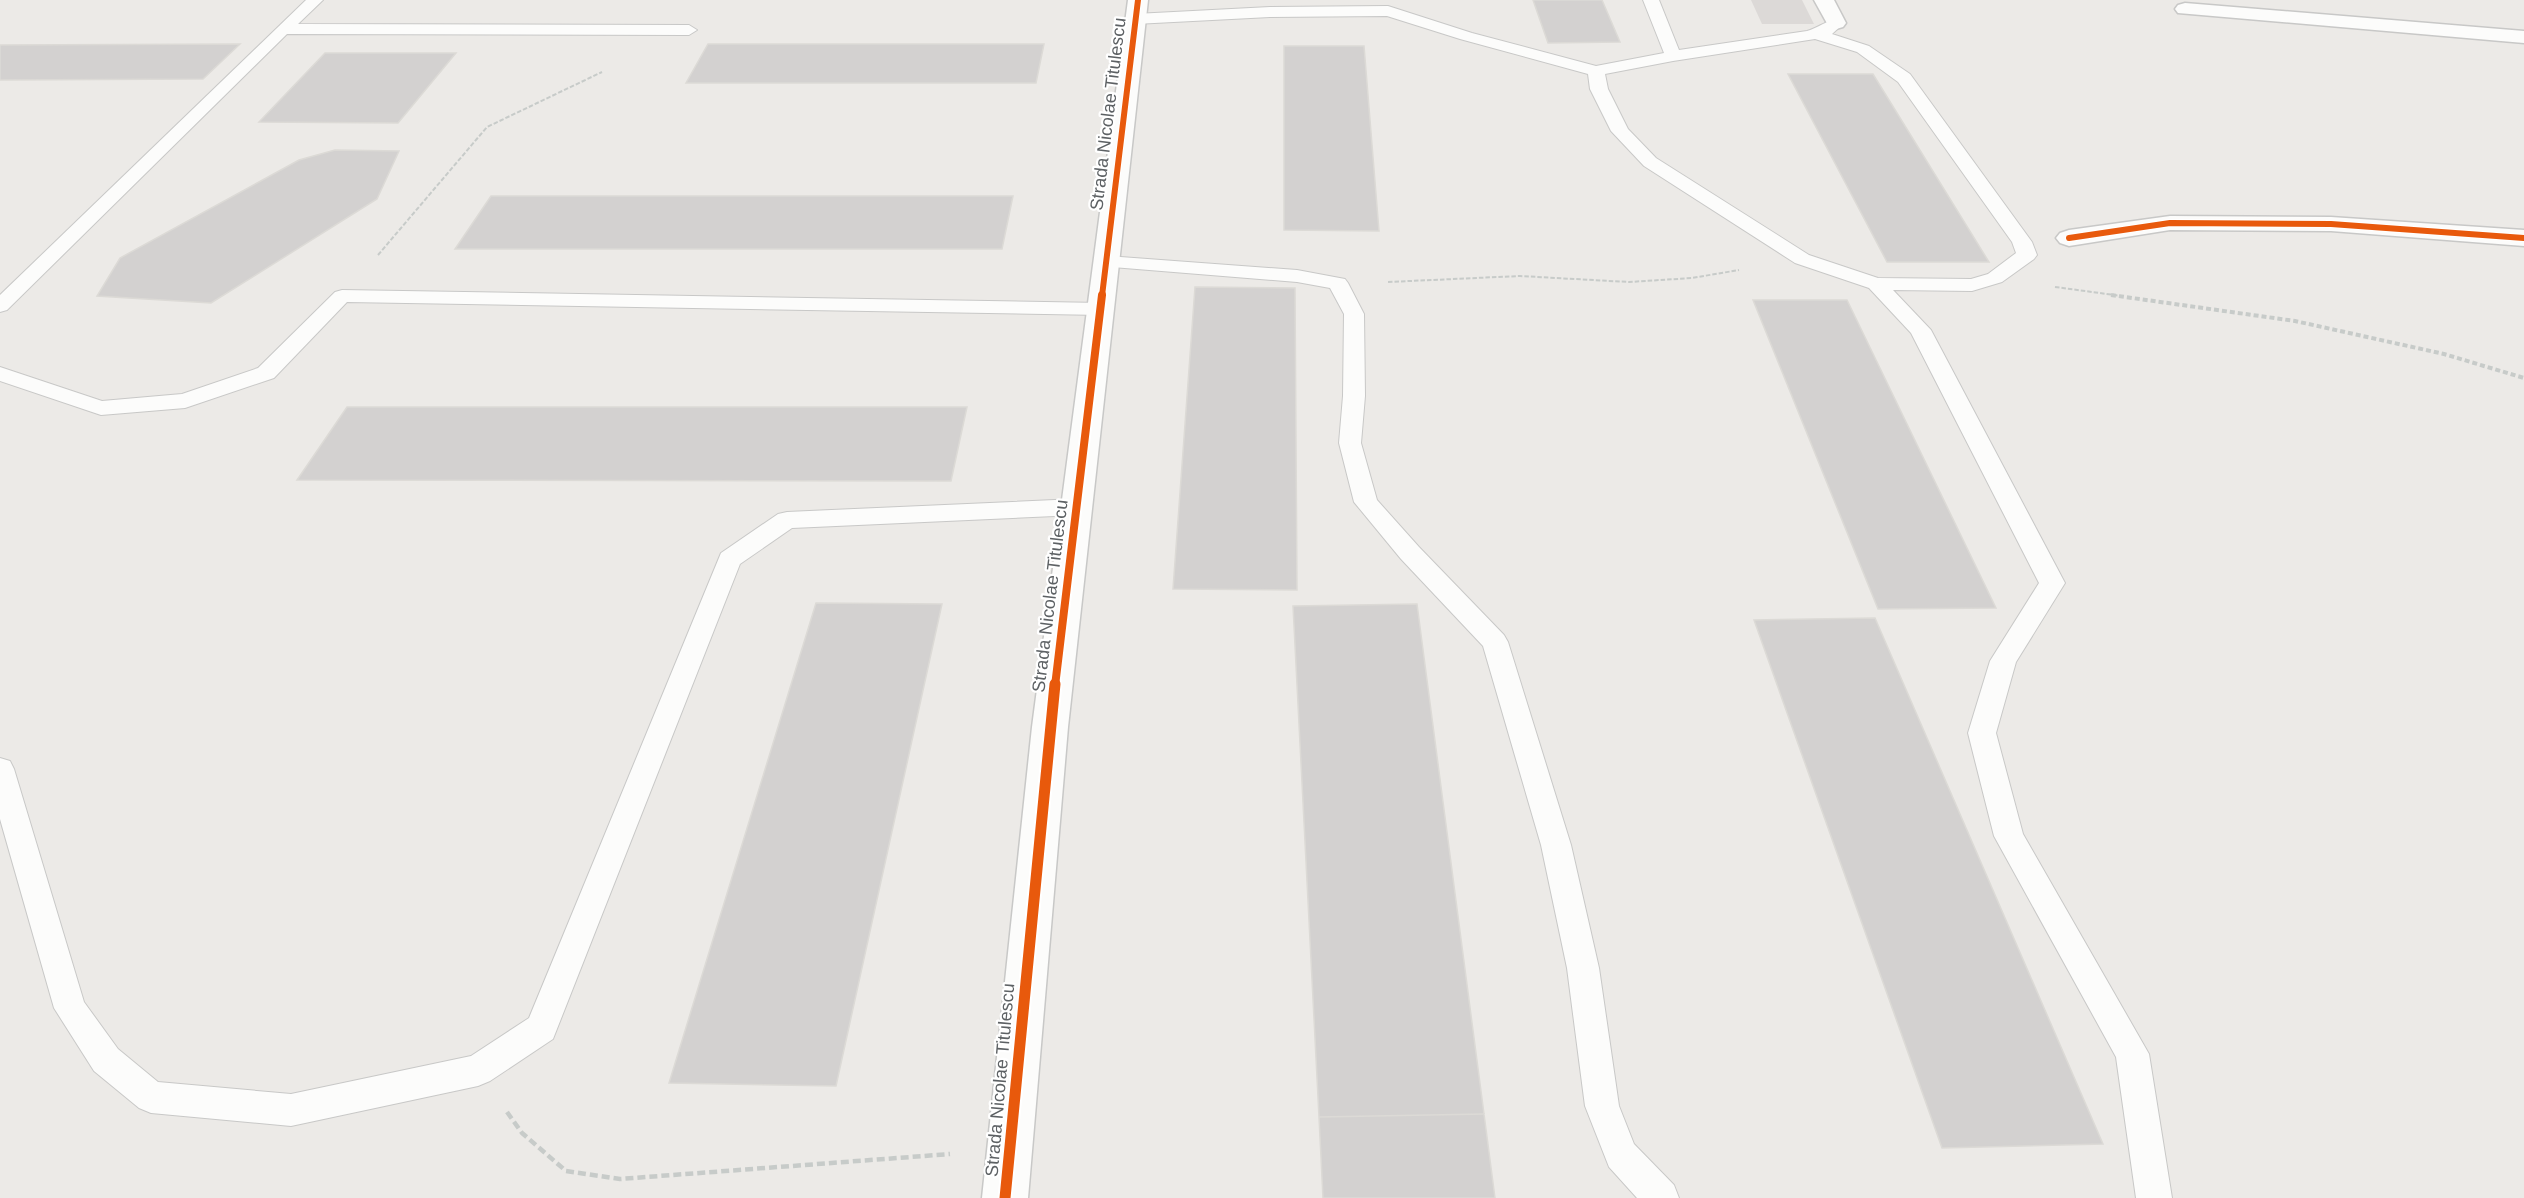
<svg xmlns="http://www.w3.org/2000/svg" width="2524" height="1198" viewBox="0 0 2524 1198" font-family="Helvetica,sans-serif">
	<rect width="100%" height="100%" fill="#eceae7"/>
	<path fill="#dcd9d7" d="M1751,0H1802L1814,24H1762Z"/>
	<path fill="#d3d1d0" stroke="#dcdad6" stroke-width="1.5" d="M1533,0H1602L1620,42L1548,43Z
		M240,44L203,79L0,80V45Z
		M708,44H1044L1036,83H686Z
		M1284,46H1364L1379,231L1284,230Z
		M325,53H456L398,123L259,122Z
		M1788,74H1873L1989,262H1887Z
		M335,150L399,151L377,199L211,303L97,296L120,258L299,160Z
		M491,196H1013L1002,249H455Z
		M1195,287L1295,288L1297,590L1173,589Z
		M1753,300H1847L1996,608L1878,609Z
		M347,407H967L951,481L297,480Z
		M816,603L942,604L836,1086L669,1083Z
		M1417,604L1484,1114L1319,1117L1293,606Z
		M1875,618L2103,1144L1942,1148L1754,620Z
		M1484,1114L1495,1198H1323L1319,1117Z"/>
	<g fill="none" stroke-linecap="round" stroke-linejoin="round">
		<g stroke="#c8c8c7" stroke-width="2">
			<path id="lane" d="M306,0H323L298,24L689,25L697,30L689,35L287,34L7,310L0,312V295Z
				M1643,0H1659L1679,50L1807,31C1819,28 1830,17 1842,20L1844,23L1832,34L1869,46L1910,74L2032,242L2037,255L2034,259L2002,282L1972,291L1893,290L1931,330L2065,583L2016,662L1996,733L2023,834L2149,1054L2172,1198H2136L2116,1057L1994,836L1968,733L1990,661L2039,583L1911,333L1869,288L1795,263L1644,166L1611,131L1590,89L1588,74L1460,39L1387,16L1270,17L1135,24L1127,19L1135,14L1270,7L1388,6L1472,33L1596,66L1664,53ZM1815,39L1857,52L1898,82L2012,242L2016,253L1988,274L1971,279L1878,278L1809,255L1656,158L1628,129L1608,89L1605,74L1673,61Z
				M1107,256L1297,270L1345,279L1348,283L1364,314L1365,396L1361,443L1377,500L1419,547L1504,635L1508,642L1571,845L1599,968L1619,1106L1634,1144L1674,1185L1679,1198H1637L1609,1167L1585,1106L1567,968L1541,845L1483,646L1401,559L1354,502L1339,443L1343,396L1344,314L1330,288L1297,282L1100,266L1097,262L1100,258Z
				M342,290L1102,303L1109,305L1112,309L1109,313L1102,315L347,302L274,378L185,408L101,415L0,381V367L102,401L182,394L258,368L335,292Z
				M1077,499L1085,501L1089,507L1085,513L1077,515L792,528L740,564L553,1039L490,1081L478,1086L291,1126L151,1113L139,1108L94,1071L54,1008L0,819V758L10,761L14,769L84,1002L118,1049L158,1082L291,1094L471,1056L529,1018L721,553L778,514L787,512Z"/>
		</g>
		<g stroke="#c8c8c7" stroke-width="3">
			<path id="street" d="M1128,0H1148L1068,727L1028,1198H982L1032,727Z
				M1814,0H1834L1846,23L1843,27L1836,29L1829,27Z
				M2185,3L2524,31V43L2178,13L2175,9L2178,5Z
				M2170,216L2331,217L2524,230V246L2331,231L2170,230L2069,246L2060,243L2056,238L2060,233L2069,230Z"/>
		</g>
		<path stroke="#c7cbc9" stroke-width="2" stroke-dasharray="4.5 2" stroke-linecap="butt" d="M378,255L487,127L602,72
			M1388,282L1520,276L1629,282L1692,278L1739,270
			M2055,287L2122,296"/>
		<path stroke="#c7cbc9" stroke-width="4" stroke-dasharray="5 3" stroke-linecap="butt" d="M2111,295L2295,321L2444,354L2524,378"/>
		<path stroke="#c7cbc9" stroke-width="4.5" stroke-dasharray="8 4" stroke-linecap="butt" d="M507,1112L522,1133L566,1171L620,1179L950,1154"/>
		<use href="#lane" fill="#fcfcfb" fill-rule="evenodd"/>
		<use href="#street" fill="#fcfcfb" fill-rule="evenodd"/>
		<g stroke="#fff" stroke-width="8">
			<path id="cycleway-far2" d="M2069,238L2170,223L2331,224L2524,238
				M1102,296L1138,0"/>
		</g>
		<g stroke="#fff" stroke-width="12">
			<path id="cycleway-far1" d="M1055,686L1102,295"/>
		</g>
		<g stroke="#fff" stroke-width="15">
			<path id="cycleway" d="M1005,1198L1055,684"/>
		</g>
		<use href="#cycleway-far2" stroke="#e8590c" stroke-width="6"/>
		<use href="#cycleway-far1" stroke="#e8590c" stroke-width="8"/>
		<use href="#cycleway" stroke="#e8590c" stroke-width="11"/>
	</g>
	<g text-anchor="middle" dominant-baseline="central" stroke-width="4.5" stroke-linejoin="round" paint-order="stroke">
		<g font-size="18" fill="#5d6164" stroke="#fff">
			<text transform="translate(1108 114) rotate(-83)">Strada Nicolae Titulescu</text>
			<text transform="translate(1050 596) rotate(-83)">Strada Nicolae Titulescu</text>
			<text transform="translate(1000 1080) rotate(-85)">Strada Nicolae Titulescu</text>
		</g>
	</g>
</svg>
